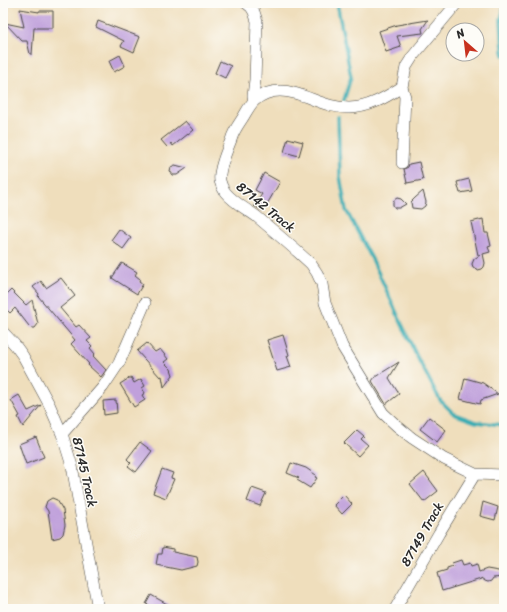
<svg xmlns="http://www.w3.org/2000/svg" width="507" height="612" viewBox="0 0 507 612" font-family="Sriracha,sans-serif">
	<rect width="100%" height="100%" fill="#fdfcf7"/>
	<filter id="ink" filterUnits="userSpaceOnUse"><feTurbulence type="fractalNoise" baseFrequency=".025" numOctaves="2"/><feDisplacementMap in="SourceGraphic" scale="8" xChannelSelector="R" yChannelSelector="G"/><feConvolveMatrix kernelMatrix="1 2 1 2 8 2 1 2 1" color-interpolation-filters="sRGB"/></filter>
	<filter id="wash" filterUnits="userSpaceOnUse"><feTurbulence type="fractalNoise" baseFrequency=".012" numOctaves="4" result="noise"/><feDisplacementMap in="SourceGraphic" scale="16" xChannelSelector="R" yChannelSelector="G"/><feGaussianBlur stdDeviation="0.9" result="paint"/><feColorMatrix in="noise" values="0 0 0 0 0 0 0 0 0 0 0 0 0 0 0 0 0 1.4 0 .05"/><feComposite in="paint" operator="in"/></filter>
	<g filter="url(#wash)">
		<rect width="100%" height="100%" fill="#efdebc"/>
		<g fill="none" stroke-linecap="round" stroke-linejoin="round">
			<path stroke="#3badb4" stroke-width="3.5" d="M337,3L351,77L344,100
				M504,8L501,19L503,51L504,55
				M338,117L340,176L346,210L373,261L416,355L440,400L454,414L476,422L504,425"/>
		</g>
		<g id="blocks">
			<path fill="#c0a0db" d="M20,9L39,12V11H53V28H34L32,54H30L27,41H22L5,23L24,27Z
				M428,20L422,29L423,33L397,36L401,47L386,52L379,31L397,25Z
				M98,21L140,37L134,52L121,46L124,41L96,27Z
				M120,55L125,66L114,72L109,61Z
				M220,61L231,66L225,78L215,73Z
				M185,121L193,130L173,146L171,143L167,147L161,140Z
				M288,138L303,142L299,156L284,152Z
				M419,162L423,180L407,183L404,169L408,167L409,164Z
				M175,165L187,168L177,175H173L170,171L171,167Z
				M264,173L280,182L263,211L254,206L262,194L255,190Z
				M469,179L472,191L460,193L457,182Z
				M423,191L426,202L425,206L421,209L412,208L411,202L415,198Z
				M397,198L401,199L406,204L399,208H395L393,205V202L394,200Z
				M483,219L485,233H488L491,246L488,247L490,252L483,254L485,263L484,267L482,269L478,270L473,267L472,264L474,259L480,255H478L471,222Z
				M119,229L131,238L123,249L111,240Z
				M122,263L137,272L135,275L140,279L139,281L143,284L137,294L112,278Z
				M61,278L75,296L60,308L76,327L79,325L91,338L87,341L92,346L90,348L95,354L93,356L106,370L101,377L88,365L89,364L71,344L75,340L38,296L39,294L33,287L41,281L46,288Z
				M11,290L26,305L32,300L38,324L35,328H31L29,326L15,308L10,313L3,306V298Z
				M283,335L289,355L287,356L291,367L277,371L267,340Z
				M147,343L155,352L160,349L168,359L164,362L171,369L173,375L164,387L162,376L160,377L137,351Z
				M399,362L389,378L399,394L386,404L372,381L375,377Z
				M131,377L134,383L141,379L145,386L142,388L145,393L142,395L145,400L134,407L120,384Z
				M465,378L483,383L498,394L481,400L480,404L460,399Z
				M19,395L28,411L41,405L23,427L18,417L20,416L11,400Z
				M116,400L117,413L104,415L103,401Z
				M429,417L446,430L437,442L420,429Z
				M357,430L364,436L361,439L368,445L358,456L344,443Z
				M36,437L44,457L26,464L19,444Z
				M140,442L152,451L136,472L128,466L131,463L127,459Z
				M291,463L306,468L316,475L315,477L317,478L310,488L297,480L299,478L287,473Z
				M162,469L173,473L171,478L174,479L166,498L153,493Z
				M424,472L438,491L424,502L410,484Z
				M252,488L266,493L260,506L247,501Z
				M344,495L352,504L342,514L334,505Z
				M52,498L57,500L63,510L65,525L63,534L60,537L52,539L48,511L45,507L47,501Z
				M483,502L498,507L495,520L480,516Z
				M163,547L173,549V552L197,557L198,562L197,566L181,570L156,565L158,554H162Z
				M461,560L463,565L470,563L471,566L477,564L479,572L487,569L504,572V577L493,578L491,581L488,582L485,581L481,578V579L442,591L437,573L447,570V568L453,566L452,563Z
				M151,595L176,609H147L149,605L146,604Z"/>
		</g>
	</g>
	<g filter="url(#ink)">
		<use href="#blocks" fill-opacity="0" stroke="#484641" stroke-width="1"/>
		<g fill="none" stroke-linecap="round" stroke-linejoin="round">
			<g stroke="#484641" stroke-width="12">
				<path id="street" d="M246,3L251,7L254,12L257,21L255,80L253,96L254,101
					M457,3L413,56L406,67L402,87C386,97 369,108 349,108C328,108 313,98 294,93C280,89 265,91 254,101C249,106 246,113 242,119C238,125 233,132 231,140C227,150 218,171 220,181C221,185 223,189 225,192C233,202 246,209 256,216C275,232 294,248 311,264L317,273L322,284L325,303L342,346L383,413L397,426L412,438L444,459L475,474L504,475
					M402,163L405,97L402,87
					M3,332L15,345L23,356L49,404L62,434L72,466L98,609
					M62,434L103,387L119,363L145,303
					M395,609L439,533L475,474"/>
			</g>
			<use href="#street" stroke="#fff" stroke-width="11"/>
		</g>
	</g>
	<g text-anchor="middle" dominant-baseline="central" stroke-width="3" stroke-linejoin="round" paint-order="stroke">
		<g font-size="13" fill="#2b2b2b" stroke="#fdfcf7">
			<text transform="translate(266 207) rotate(39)">87142 Track</text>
			<text transform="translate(85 472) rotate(77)">87145 Track</text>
			<text transform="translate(422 534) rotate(-60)">87149 Track</text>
		</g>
	</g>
	<rect width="507" height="612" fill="none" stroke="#fdfcf7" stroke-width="16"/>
	<g transform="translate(465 42) rotate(332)"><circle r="19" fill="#fdfcf7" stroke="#a9a8a5"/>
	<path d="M0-3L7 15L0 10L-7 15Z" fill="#c8321e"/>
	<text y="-6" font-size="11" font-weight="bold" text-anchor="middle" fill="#2b2b2b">N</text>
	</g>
</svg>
